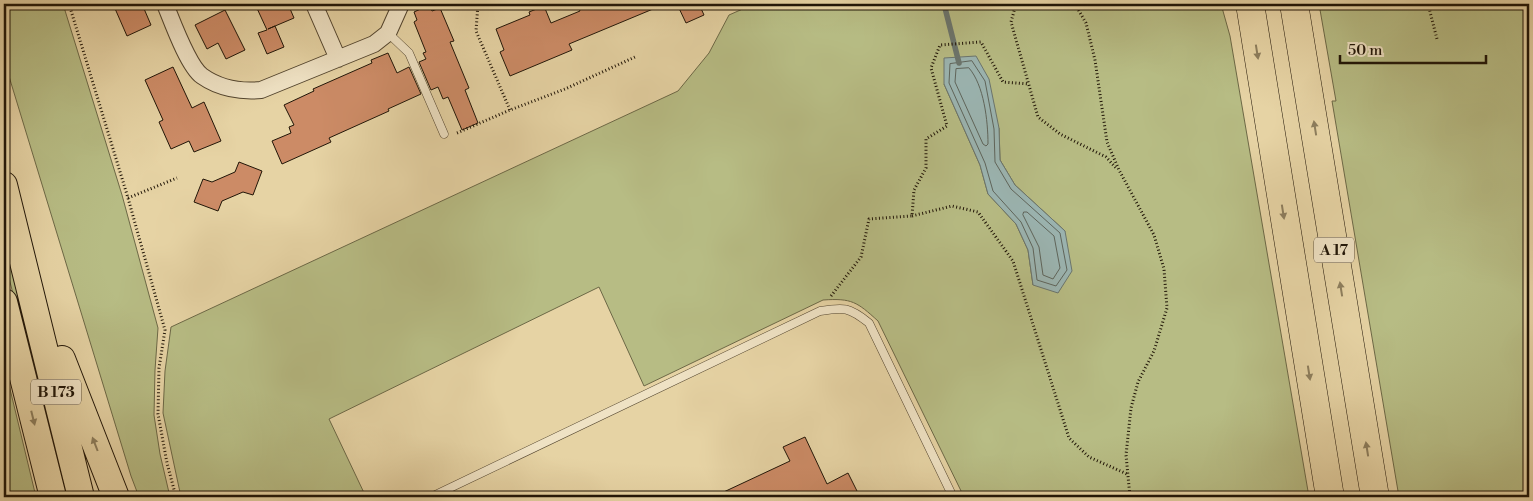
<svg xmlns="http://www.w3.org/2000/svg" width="1533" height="501" viewBox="0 0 1533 501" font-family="'Libre Bodoni',serif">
	<rect width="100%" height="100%" fill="#e6d3a4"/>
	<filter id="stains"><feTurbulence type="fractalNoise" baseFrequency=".004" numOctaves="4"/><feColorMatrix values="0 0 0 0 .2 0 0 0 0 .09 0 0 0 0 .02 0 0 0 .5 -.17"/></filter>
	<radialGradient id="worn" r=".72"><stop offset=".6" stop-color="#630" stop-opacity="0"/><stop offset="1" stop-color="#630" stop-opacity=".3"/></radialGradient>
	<path fill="#b7bc84" stroke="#6c6846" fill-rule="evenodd" d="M4,4H63L122,195L158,328L155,370L154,415L160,454L170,497H139L131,476L4,60Z
		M754,4H1221L1230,36L1309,497H964L878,321C857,302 852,298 823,300L644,386L599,287L329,419L366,497H181L163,413L165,371L171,327L678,91L709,53L729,15ZM944,84L999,128L1000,160L1015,185L1065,231L1033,285L1028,250L1016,224L988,194L980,165Z
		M1319,4H1529V497H1399L1332,101H1336Z
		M4,229L71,497H64L4,258Z
		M4,364L36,497H4Z"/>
	<path fill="#9bb5b2" stroke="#6a756e" d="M976,56L989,79L999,128L1000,160L1015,185L1065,231L1072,271L1058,293L1033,285L1028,250L1016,224L988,194L980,165L944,84V58Z"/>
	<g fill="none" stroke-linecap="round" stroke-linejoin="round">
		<path stroke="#5e655c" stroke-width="1" d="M972,61L985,81L994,129L995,162L1011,189L1060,233L1067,270L1056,286L1037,280L1033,248L1021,222L993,191L985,163L949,83L950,64Z
			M969,68C984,85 988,121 988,144L986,146L983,144L955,82L956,69Z
			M1024,212H1027L1054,236L1060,268L1053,279L1043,275L1039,247L1023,215Z"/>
		<path stroke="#6a756e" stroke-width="5.5" d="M944,4L959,63"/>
	</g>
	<path fill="#cc8b66" stroke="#201507" d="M113,4H142L151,25L127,36Z
		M255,4H288L294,18L268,29L275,26L284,47L267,54L258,33L267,30Z
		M577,4H665L569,44L572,50L510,76L500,52L504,50L496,29L530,15L529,12L544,6L551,23L580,11Z
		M677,4H699L704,15L686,23Z
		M429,5L432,11L440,8L454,41L450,42L469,88L465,90L478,123L462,130L448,97L443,99L438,87L431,90L419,62L426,59L423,53L426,52L414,22L417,20L414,12Z
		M225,10L245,50L226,59L218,43L207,49L195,25Z
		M388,53L397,73L409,67L421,94L388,109L389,111L329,138L331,142L282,164L272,141L291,133L289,127L294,125L284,105L314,91L313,89L372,63L371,60Z
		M173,67L192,108L204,102L221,141L194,152L189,141L171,149L159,122L163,120L145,80Z
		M239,162L262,171L253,195L243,192L222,201L218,211L194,202L203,179L212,182L235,172Z
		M805,437L827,484L848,473L860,497H713L790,461L783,447Z"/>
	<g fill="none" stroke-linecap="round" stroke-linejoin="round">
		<g stroke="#52442e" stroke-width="9">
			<path id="service" d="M388,33L409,53L444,134
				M431,497L820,311C844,307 849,307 869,323L953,497"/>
		</g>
		<g stroke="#52442e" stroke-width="18">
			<path id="minor" d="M165,4C172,21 188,66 202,76C219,88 241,92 261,90L374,44L388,33L401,4
				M314,4L338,59"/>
		</g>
		<g stroke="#201507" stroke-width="28">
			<path id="trunk" d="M4,185L81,497
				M4,302L53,497
				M62,359L116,497"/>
		</g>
		<g stroke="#201507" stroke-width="29">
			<path id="motorway" d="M1250,4L1330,497
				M1294,4L1375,497"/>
		</g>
		<path stroke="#201507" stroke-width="3" stroke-dasharray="1 2.5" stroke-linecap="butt" d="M69,4L128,198L165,330L159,368L158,414L167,463L176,497
			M478,4L476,31L510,110
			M1016,4L1011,22L1038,117L1060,134L1106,157L1116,168
			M1075,4L1086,23L1095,60L1107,142L1119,170L1154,235L1164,269L1167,308L1154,351L1138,382L1131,408L1126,455L1130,497
			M1428,4L1437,39
			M457,133L510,110L565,89L635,57
			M128,198L177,178
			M912,216L952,206L978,212L1013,261L1069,438L1089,457L1127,474
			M831,296L861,257L869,219L912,216L914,190L926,168V139L947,126L931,68L940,45L981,42L1003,82L1029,84"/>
		<use href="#service" stroke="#efe2c4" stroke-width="8"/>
		<use href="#minor" stroke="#efe2c4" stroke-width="16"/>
		<use href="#trunk" stroke="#e6d3a4" stroke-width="26"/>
		<use href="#motorway" stroke="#e6d3a4" stroke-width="28"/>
	</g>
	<defs><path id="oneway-solid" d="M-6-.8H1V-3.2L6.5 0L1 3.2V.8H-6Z" transform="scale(1.25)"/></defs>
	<g fill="#8d7e5d">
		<use href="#oneway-solid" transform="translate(1257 52) rotate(81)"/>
		<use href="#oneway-solid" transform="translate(1315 128) rotate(-99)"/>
		<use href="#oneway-solid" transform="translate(1283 212) rotate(81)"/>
		<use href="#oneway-solid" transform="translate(1341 289) rotate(-99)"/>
		<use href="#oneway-solid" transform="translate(1309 373) rotate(81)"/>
		<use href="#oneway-solid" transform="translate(33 418) rotate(76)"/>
		<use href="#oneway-solid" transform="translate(95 444) rotate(-111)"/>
		<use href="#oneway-solid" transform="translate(1367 449) rotate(-99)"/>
	</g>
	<g text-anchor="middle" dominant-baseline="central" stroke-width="4.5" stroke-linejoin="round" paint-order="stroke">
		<g fill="#efe2c4" stroke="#5e5240" stroke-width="1">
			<rect x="1314" y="237.5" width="40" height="25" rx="4"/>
			<rect x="31" y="379.5" width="50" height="25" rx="4"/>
		</g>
		<g font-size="15" font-weight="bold" fill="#201507">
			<text x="1334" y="250">A 17</text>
			<text x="56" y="392">B 173</text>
		</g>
	</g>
	<rect width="1533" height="501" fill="none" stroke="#e6d3a4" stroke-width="20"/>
	<rect x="5" y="5" width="1523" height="491" fill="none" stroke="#201507" stroke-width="2.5"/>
	<rect x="10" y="10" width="1513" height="481" fill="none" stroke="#201507"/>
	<path d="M1340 55v8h146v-8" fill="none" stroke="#201507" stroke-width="2.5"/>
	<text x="1348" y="55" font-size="15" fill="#201507" stroke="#efe2c4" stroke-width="4" paint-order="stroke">50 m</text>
	<rect width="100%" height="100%" filter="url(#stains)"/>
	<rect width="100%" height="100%" fill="url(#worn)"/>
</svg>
